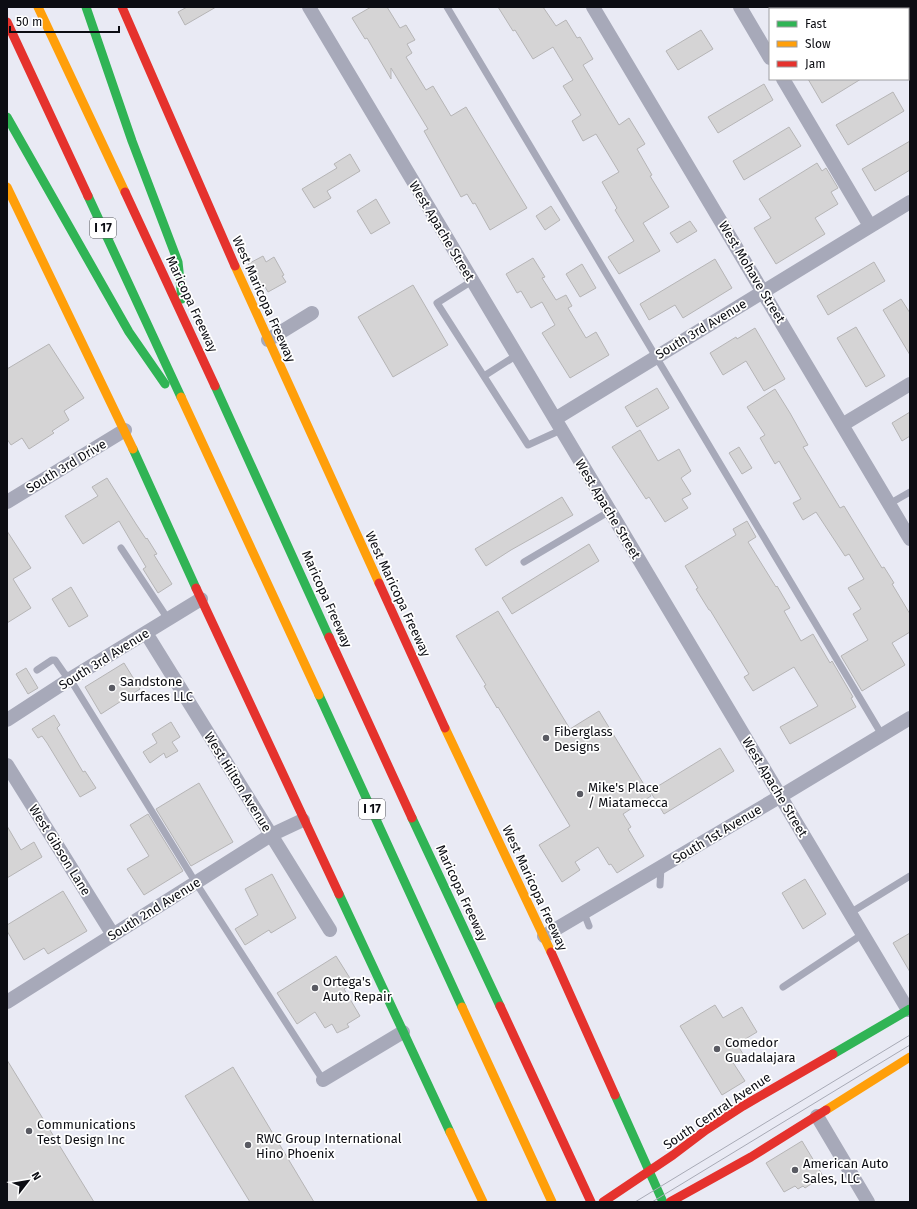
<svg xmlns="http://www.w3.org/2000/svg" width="917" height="1209" viewBox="0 0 917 1209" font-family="'Fira Sans',sans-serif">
	<rect width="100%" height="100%" fill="#e9eaf4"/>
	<path fill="#d5d4d5" stroke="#b6b5b6" d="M187,7H216L185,25L178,12Z
		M371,7H387L400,28L406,25L415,40L407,44L412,53L406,57L426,90L433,86L451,116L466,107L527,208L490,230L475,203L473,204L467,194L461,197L424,131L428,129L391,68V79L367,38L365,39L352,18Z
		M498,7H543L556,26L566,20L577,38L580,37L593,59L583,65L619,125L629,118L645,144L637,149L652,175L650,176L669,207L643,223L660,251L619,274L608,257L634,241L615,210L617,208L602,182L619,172L596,134L583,141L572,121L581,115L563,86L573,80L553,47L533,59L515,30L513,31Z
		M701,30L713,49L678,70L666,51Z
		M808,79H861L822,103Z
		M764,84L773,100L718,133L708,117Z
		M893,92L904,111L848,145L836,125Z
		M789,127L801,146L744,180L733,161Z
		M910,141V170L875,191L862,169Z
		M350,154L360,171L327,191L331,198L314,208L302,189L337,168L334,164Z
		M817,163L822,171L826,168L838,188L831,192L838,204L815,218L825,234L776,264L754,228L771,218L759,199Z
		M376,199L390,223L371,234L357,211Z
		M551,206L560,220L545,230L536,216Z
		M690,221L697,231L677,243L670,233Z
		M263,256L266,262L274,257L284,275L282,276L286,282L268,292L264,285L261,287L248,264Z
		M533,258L545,277L542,278L556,300L566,295L572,306L568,308L586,338L596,332L609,355L570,378L542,333L555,325L542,302L531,308L521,291L517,293L506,274Z
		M715,259L732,288L683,318L675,305L649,320L640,304Z
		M874,262L885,281L828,315L817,296Z
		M582,264L596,288L580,297L566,274Z
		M413,285L448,345L393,377L358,317Z
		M901,299L910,313V355L883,310Z
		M856,327L885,376L866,387L837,338Z
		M755,328L785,379L764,391L746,361L723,375L710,353L736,337L737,339Z
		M49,344L84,398L64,411L69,420L52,431L54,433L29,449L22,438L11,445L7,439V369Z
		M657,388L669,408L637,427L625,407Z
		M775,389L790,413L808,445L803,447L840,508L844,506L882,568L884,567L894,583L892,584L910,614V632L892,643L905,665L862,691L841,656L868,640L853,614L861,609L848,588L864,579L849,554L845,556L816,512L803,520L793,503L801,499L779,461L775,464L760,438L765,435L747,407Z
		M910,412V436L902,441L892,423Z
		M640,430L658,461L679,449L691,471L681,478L691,494L682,499L688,508L665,522L649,497L646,499L612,447Z
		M739,447L752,468L742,474L729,453Z
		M107,478L136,524L146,539L147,538L157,554L154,555L172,584L158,593L143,569L146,567L119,521L83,544L65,516L98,496L92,487Z
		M562,497L573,515L511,550L486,566L475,549Z
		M747,521L756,537L748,542L776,587L777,586L790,608L784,611L801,641L813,634L830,663L832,661L853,697L851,698L856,707L790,744L780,727L818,706L794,667L753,691L744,677L749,674L710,610H709L696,589L698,588L685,566L736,535L733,529Z
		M7,531L31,568L13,579L31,608L7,623Z
		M589,544L599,561L512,614L502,598Z
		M71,587L88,616L69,627L52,599Z
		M498,611L570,729L599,711L651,796L623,814L631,827L628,829L644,856L617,873L611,864L609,865L598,847L575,862L580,870L562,882L539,845L570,826L498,707L497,708L484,686L486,685L456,636Z
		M124,663L140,689L101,714L85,687Z
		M26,668L38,688L28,694L16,674Z
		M54,715L60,725L57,728L83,772L85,771L96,788L80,797L47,743L42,736L38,738L32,729Z
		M171,722L180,737L172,742L178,751L166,758L164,753L150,763L143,752L157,743L152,734Z
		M720,748L734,771L664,814L650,791Z
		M199,783L233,842L191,866L156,809Z
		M148,814L183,871L144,895L127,869L149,856L130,825Z
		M7,826L21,850L34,842L42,857L7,878Z
		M272,874L296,918L271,933L269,930L245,945L235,929L258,915L245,889Z
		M805,879L826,914L803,929L782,893Z
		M63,891L87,931L48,954L44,948L24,960L7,931V925Z
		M910,933V972L893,943Z
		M336,956L353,983L344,989L360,1016L347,1024L349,1027L337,1033L332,1024L325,1028L315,1012L297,1024L277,993Z
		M715,1005L723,1018L742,1007L757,1032L737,1044L743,1054L732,1061L745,1081L722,1095L680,1026Z
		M7,1060L94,1202H7Z
		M233,1067L314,1202H250L185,1096Z
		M802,1141L823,1176L805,1188L803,1186L798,1189L795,1186L784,1192L766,1163Z"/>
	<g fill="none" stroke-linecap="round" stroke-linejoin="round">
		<path stroke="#a7a9b9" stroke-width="7" d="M447,7L882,735
			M472,281L437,303L528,445L561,430
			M484,376L517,355
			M889,504L910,492
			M121,548L168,619
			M524,562L610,511
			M37,670L52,660H55L64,673L70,679L196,883L323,1080
			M660,885L661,867
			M584,913L589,926
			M850,913L910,876
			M783,987L863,934"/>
		<path stroke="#a7a9b9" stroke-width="14" d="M309,7L908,1010
			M593,7L910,539
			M740,7L770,58
			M879,7L880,9
			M908,55L910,58
			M783,79L870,226
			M268,340L312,313
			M555,419L910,202
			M842,425L910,384
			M7,502L125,430
			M146,633L330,930
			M7,720L70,679L201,599
			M7,765L113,935
			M544,936L781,796L910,718
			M7,1002L271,835L303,820
			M323,1080L403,1032
			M817,1116L868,1202"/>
		<path stroke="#30b455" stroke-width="9" d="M86,7L132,141L178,262L182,299
			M7,117L129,332L165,384
			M88,196L181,397
			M215,386L329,637
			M133,449L196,588
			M319,695L462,1007
			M412,818L500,1006
			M339,894L450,1132
			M833,1054L910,1009
			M615,1095L663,1202"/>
		<path stroke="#ff9f0a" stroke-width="9" d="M38,7L125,192
			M7,187L133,449
			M235,266L379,583
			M181,397L319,695
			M445,728L551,952
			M462,1007L552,1202
			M826,1110L910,1057
			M450,1132L483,1202"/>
		<path stroke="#e5322d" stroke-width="9" d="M122,7L235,266
			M7,22L88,196
			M125,192L215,386
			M379,583L445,728
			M196,588L339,894
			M329,637L412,818
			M551,952L615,1095
			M500,1006L591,1202
			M603,1202L673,1155L706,1130L743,1106L833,1054
			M670,1202L751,1157L826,1110"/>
		<path stroke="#a8aab6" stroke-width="1" d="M635,1202L910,1035
			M652,1202L910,1045"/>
	</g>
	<g fill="#595a62" stroke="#fff" stroke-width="1.5">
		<circle cx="112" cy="688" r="4"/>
		<circle cx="546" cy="738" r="4"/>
		<circle cx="580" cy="794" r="4"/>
		<circle cx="315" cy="988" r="4"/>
		<circle cx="717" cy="1049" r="4"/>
		<circle cx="29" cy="1131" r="4"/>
		<circle cx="248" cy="1145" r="4"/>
		<circle cx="795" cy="1170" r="4"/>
	</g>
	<g text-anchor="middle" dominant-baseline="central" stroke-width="3.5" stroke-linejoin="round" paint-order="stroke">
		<g fill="#fff" stroke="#55565a" stroke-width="1">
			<rect x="90" y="218" width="26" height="20" rx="3"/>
			<rect x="359" y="799" width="26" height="20" rx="3"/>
		</g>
		<g font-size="12" font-weight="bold" fill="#0c0d13">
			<text x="103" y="228">I 17</text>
			<text x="372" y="809">I 17</text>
		</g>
		<g font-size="13" fill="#0c0d13" stroke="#fff">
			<text transform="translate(442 231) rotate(59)">West Apache Street</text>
			<text transform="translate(752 272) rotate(59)">West Mohave Street</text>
			<text transform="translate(264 299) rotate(66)">West Maricopa Freeway</text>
			<text transform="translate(192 304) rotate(65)">Maricopa Freeway</text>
			<text transform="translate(701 329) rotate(-31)">South 3rd Avenue</text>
			<text transform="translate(66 466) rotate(-31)">South 3rd Drive</text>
			<text transform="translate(608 509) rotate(59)">West Apache Street</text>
			<text transform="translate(398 594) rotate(65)">West Maricopa Freeway</text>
			<text transform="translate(327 599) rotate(66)">Maricopa Freeway</text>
			<text transform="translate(104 659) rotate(-32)">South 3rd Avenue</text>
			<text transform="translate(238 782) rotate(58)">West Hilton Avenue</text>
			<text transform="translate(775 787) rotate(59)">West Apache Street</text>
			<text transform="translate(717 834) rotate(-31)">South 1st Avenue</text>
			<text transform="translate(60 850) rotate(58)">West Gibson Lane</text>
			<text transform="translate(535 888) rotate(65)">West Maricopa Freeway</text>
			<text transform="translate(462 893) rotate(65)">Maricopa Freeway</text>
			<text transform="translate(154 909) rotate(-32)">South 2nd Avenue</text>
			<text transform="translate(717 1111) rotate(-34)">South Central Avenue</text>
		</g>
		<g font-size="13" fill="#0c0d13" stroke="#fff" text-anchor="start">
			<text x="120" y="681">Sandstone<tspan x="120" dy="15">Surfaces LLC</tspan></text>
			<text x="554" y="731">Fiberglass<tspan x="554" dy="15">Designs</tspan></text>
			<text x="588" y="787">Mike's Place<tspan x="588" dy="15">/ Miatamecca</tspan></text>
			<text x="323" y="981">Ortega's<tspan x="323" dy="15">Auto Repair</tspan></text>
			<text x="725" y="1042">Comedor<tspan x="725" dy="15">Guadalajara</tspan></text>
			<text x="37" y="1124">Communications<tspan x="37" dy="15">Test Design Inc</tspan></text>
			<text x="256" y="1138">RWC Group International<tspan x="256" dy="15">Hino Phoenix</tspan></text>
			<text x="803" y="1163">American Auto<tspan x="803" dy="15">Sales, LLC</tspan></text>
		</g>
	</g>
	<rect width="917" height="1209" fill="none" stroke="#0c0d13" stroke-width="16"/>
	<rect x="769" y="8" width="140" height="72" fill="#ffffff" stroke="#9e9ea1"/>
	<rect x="777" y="21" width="20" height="6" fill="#30b455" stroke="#9e9ea1"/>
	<text x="805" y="28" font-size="12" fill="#0c0d13">Fast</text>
	<rect x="777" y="41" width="20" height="6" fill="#ff9f0a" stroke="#9e9ea1"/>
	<text x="805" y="48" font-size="12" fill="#0c0d13">Slow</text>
	<rect x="777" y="61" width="20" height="6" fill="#e5322d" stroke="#9e9ea1"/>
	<text x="805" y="68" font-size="12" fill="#0c0d13">Jam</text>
	<g transform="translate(28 1181) rotate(59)" stroke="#ffffff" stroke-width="3" paint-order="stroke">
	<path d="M0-3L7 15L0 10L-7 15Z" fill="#0c0d13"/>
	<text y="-6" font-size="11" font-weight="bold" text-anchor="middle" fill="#0c0d13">N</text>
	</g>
	<path d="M10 26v6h109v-6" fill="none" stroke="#0c0d13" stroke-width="2"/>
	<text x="16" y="26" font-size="12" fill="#0c0d13" stroke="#ffffff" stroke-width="3" paint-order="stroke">50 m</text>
</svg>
